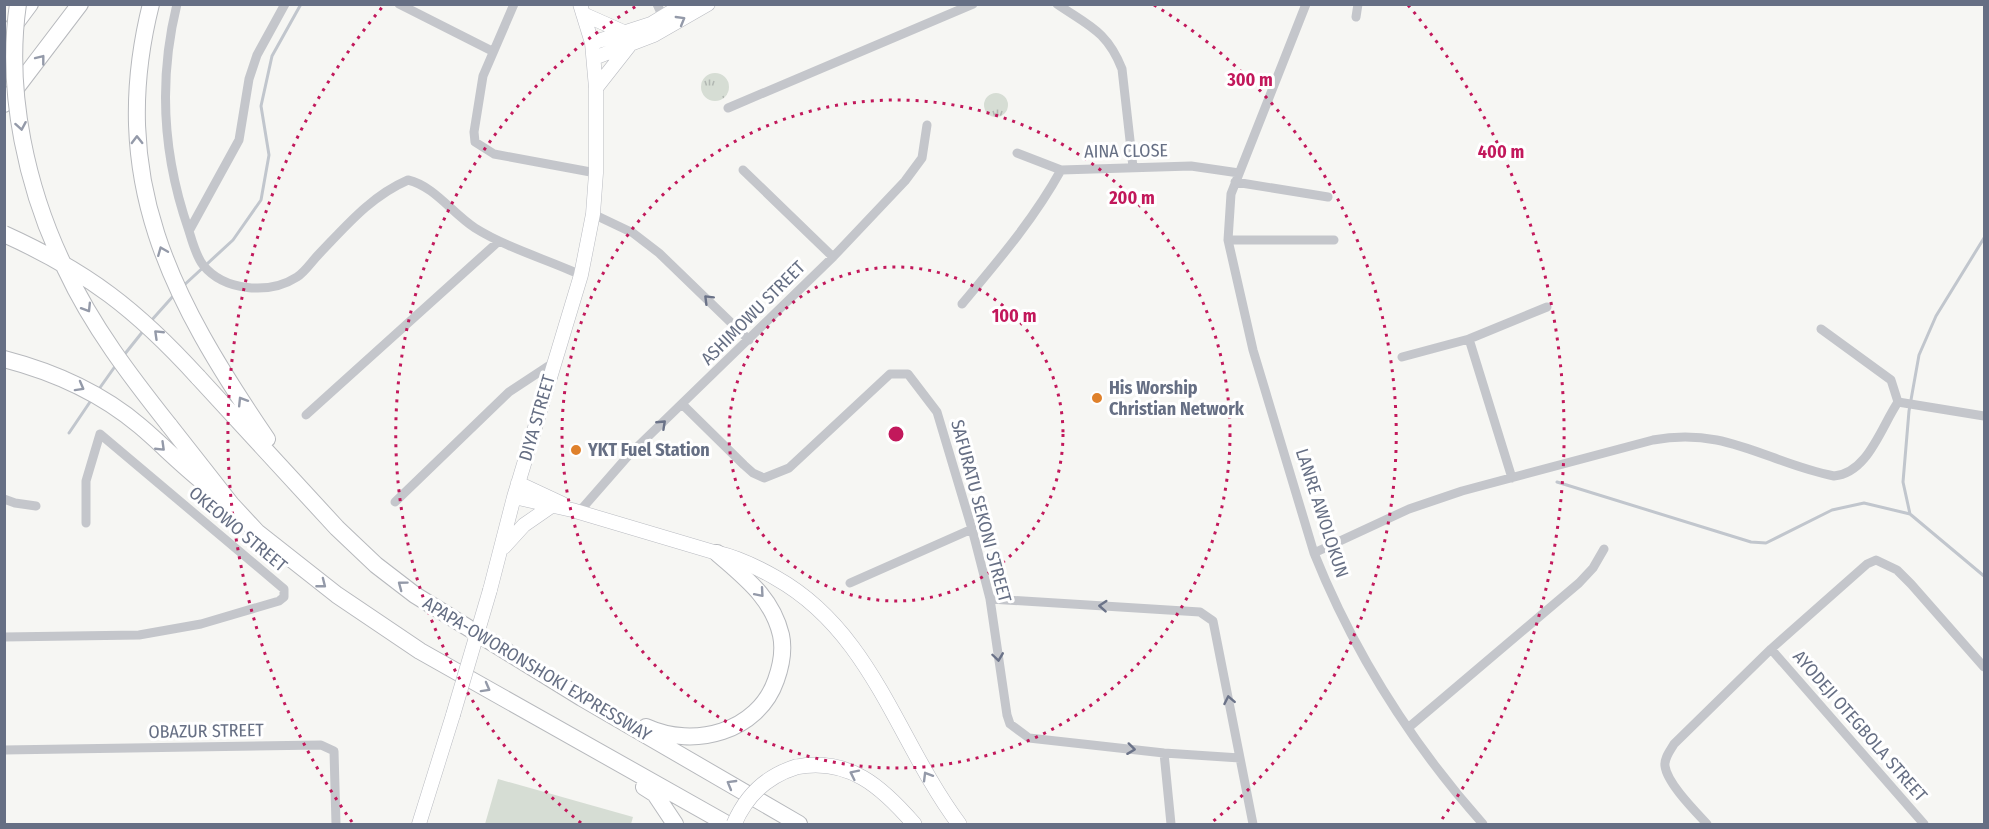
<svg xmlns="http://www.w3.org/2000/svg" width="1989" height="829" viewBox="0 0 1989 829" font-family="'Fira Sans Condensed',sans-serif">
	<defs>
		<pattern id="grass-tufts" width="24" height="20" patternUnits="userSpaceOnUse" patternTransform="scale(1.5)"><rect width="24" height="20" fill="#d6ddd4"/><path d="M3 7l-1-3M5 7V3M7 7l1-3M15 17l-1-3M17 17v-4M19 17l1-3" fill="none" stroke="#b1b7b2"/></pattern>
	</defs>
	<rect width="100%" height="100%" fill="#f6f6f3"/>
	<path fill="url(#grass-tufts)" d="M701 87a14 14 0 1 1 28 0a14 14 0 1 1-28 0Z
		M984 105a12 12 0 1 1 24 0a12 12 0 1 1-24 0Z"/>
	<path fill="#d6ddd4" d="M498,779L633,817L631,824H485Z"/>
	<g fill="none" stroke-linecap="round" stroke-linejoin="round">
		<path stroke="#c1c6cd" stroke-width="3" d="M182,287L233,240L261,200L269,155L261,106L272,56L301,4
			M150,322L175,294
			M124,355L144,330
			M99,389L116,365
			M69,433L92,399
			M1557,482L1751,542L1766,543L1832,510L1864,503L1910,514L1984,576
			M1910,514L1903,482L1909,411L1919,355L1936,316L1984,238"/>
		<g stroke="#b9bbc1" stroke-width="15">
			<path id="secondary" d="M583,14L626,33
				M592,43L651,24L684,4
				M594,58L654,35L708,4
				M596,88L629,46
				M518,483L563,504
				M514,497L572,510L717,553
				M504,547L524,525L550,507
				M490,590L514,497L581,275L593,214L596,173V88L592,43L580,4
				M419,824L453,715"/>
		</g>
		<g stroke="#b7b9bf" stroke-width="16">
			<path id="primary" d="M717,553C739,558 757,567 776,578C872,632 897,741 959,824
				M796,767C849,757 882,787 914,824"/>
		</g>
		<g stroke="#b7b9bd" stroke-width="18">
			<path id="highway" d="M151,4C107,179 171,298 267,439
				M4,39L30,4
				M4,104L80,4
				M4,359C54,372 100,392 140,426C165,447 188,472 216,492
				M198,377L337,528L376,565L415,595L582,698L799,824
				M169,425L231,504L257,532L337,595L420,651L727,824
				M646,727C694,749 758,732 776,680C781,666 784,649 781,635C772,597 744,577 717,553
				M644,787L655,794L675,824"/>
		</g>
		<path stroke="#c4c6cb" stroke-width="9" d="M177,4C158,81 163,157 189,231
			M285,4L257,55L249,79L239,140L189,231C192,241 196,256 203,265C224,291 269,295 297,277C305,272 312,261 319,254C346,226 371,196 408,180C434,186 452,213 475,228C507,248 546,259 581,275
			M399,4L492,51
			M514,4L483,76L474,132L475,142L494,154L596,173
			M657,4L663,17
			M1057,4C1089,26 1107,31 1122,69L1133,167
			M1306,4L1231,194L1228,240L1253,350L1314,553C1354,653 1412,744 1483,824
			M1356,17L1358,4
			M728,108L973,4
			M1017,153L1061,170L1191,166L1239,173
			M743,170L833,257
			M1235,182L1328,197
			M593,214L633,233L659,253L749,340
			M1228,240H1334
			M962,304C998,261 1034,219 1061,170
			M1821,329L1891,380L1898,402
			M1469,339L1512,478
			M1402,357L1469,339L1547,307
			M683,405L744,465L753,473L764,478L789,468L890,374H908L937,412L972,529L990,599L1007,715L1010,724L1029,738L1164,753L1240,758
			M306,415L499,241
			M4,499L15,503L36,506
			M395,502L509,392L553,363
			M579,512L628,456L833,257L905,181L922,158L927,125
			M1314,553L1409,509L1462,491L1653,440C1727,426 1767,463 1834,476C1868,473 1881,427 1898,402L1984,416
			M850,583L972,529
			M990,599L1200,612L1213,621L1253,824
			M4,637L139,635L201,624L279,601L284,597V589L100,434L86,481V523
			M1771,649L1924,824
			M1408,728L1579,583L1593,568L1604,549
			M4,750L321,745L334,751L336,824
			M1164,753L1171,824
			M1707,824C1695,811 1667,783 1665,766C1664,758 1670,751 1674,744L1771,649L1867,564L1876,560L1897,570L1911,584L1984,667"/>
		<use href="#secondary" stroke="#fff" stroke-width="14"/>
		<use href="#primary" stroke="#fff" stroke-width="15"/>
		<use href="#highway" stroke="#fff" stroke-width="16"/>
		<g stroke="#b9bbc1" stroke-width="15" stroke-linecap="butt">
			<path id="secondary-bridge" d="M453,715L490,590"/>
		</g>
		<g stroke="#b7b9bf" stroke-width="16" stroke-linecap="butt">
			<path id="primary-bridge" d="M734,824C746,796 767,776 796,767"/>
		</g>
		<g stroke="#b7b9bd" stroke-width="18" stroke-linecap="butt">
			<path id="highway-bridge" d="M18,4C5,92 27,191 66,270C92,326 131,377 169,425
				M4,234C88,272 137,310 198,377"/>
		</g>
		<use href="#secondary-bridge" stroke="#fff" stroke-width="14"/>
		<use href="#primary-bridge" stroke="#fff" stroke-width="15"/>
		<use href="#highway-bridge" stroke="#fff" stroke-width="16"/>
	</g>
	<defs><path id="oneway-chevron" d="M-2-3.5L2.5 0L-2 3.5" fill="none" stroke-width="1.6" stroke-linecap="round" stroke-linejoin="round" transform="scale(1.5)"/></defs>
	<g stroke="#949aa9">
		<use href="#oneway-chevron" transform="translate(681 20) rotate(-30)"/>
		<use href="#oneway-chevron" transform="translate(41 59) rotate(-52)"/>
		<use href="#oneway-chevron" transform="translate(21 126) rotate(80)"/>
		<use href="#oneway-chevron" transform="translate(137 140) rotate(-91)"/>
		<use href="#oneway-chevron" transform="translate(162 251) rotate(-112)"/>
		<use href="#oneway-chevron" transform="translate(87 308) rotate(58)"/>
		<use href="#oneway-chevron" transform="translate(158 334) rotate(-136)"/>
		<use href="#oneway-chevron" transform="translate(80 387) rotate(29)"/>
		<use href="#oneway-chevron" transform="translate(242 401) rotate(-122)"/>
		<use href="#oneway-chevron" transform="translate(161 447) rotate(44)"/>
		<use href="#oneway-chevron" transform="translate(322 584) rotate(38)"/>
		<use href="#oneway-chevron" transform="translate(402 585) rotate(-143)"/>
		<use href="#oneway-chevron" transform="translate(760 593) rotate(49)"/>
		<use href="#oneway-chevron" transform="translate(486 688) rotate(29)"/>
		<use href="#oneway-chevron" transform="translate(854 774) rotate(-154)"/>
		<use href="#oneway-chevron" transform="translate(927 776) rotate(-121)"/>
		<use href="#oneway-chevron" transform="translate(731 784) rotate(-150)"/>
	</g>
	<g stroke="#6b7388">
		<use href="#oneway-chevron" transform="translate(708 299) rotate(-135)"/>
		<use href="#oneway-chevron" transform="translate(662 424) rotate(-43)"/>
		<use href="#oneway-chevron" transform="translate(1103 606) rotate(-176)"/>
		<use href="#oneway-chevron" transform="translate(998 657) rotate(82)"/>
		<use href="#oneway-chevron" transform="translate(1229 700) rotate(-101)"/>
		<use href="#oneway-chevron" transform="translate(1131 749) rotate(7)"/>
	</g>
	<g fill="none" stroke="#c2185b" stroke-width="3" stroke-dasharray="3 6">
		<circle cx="896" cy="434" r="167"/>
		<circle cx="896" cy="434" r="334"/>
		<path d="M581 823A501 501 0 0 1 638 5M1154 5A501 501 0 0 1 1211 823"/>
		<path d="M352 822A668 668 0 0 1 384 5M1408 5A668 668 0 0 1 1440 822"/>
	</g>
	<g fill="#df812b" stroke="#fff" stroke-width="2">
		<circle cx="1097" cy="398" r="6"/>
		<circle cx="576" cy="450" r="6"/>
	</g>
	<g text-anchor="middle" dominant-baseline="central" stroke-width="6" stroke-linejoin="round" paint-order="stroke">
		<g font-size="18" fill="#666f84" stroke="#fff">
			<text transform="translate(1126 151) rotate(-1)">AINA CLOSE</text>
			<text transform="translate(753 313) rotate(-45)">ASHIMOWU STREET</text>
			<text transform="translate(537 418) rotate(-74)">DIYA STREET</text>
			<text transform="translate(981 511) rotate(75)">SAFURATU SEKONI STREET</text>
			<text transform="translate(1322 513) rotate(72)">LANRE AWOLOKUN</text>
			<text transform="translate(238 529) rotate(40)">OKEOWO STREET</text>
			<text transform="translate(537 669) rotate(31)">APAPA-OWORONSHOKI EXPRESSWAY</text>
			<text transform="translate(1860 726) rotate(49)">AYODEJI OTEGBOLA STREET</text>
			<text transform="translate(206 731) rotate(-1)">OBAZUR STREET</text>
		</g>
		<g font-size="18" font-weight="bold" fill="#666f84" stroke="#fff" text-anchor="start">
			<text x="1109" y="388">His Worship<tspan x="1109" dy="21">Christian Network</tspan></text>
			<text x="588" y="450">YKT Fuel Station</text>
		</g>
	</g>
	<circle cx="896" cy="434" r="9" fill="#c2185b" stroke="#fff" stroke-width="3"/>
	<g font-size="18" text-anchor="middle" font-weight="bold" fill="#c2185b" stroke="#fff" stroke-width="6" stroke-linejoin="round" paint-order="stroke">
		<text x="1250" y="86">300 m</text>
		<text x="1501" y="158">400 m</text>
		<text x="1132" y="204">200 m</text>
		<text x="1014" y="322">100 m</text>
	</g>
	<rect width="1989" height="829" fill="none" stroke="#666f84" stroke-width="12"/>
</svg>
